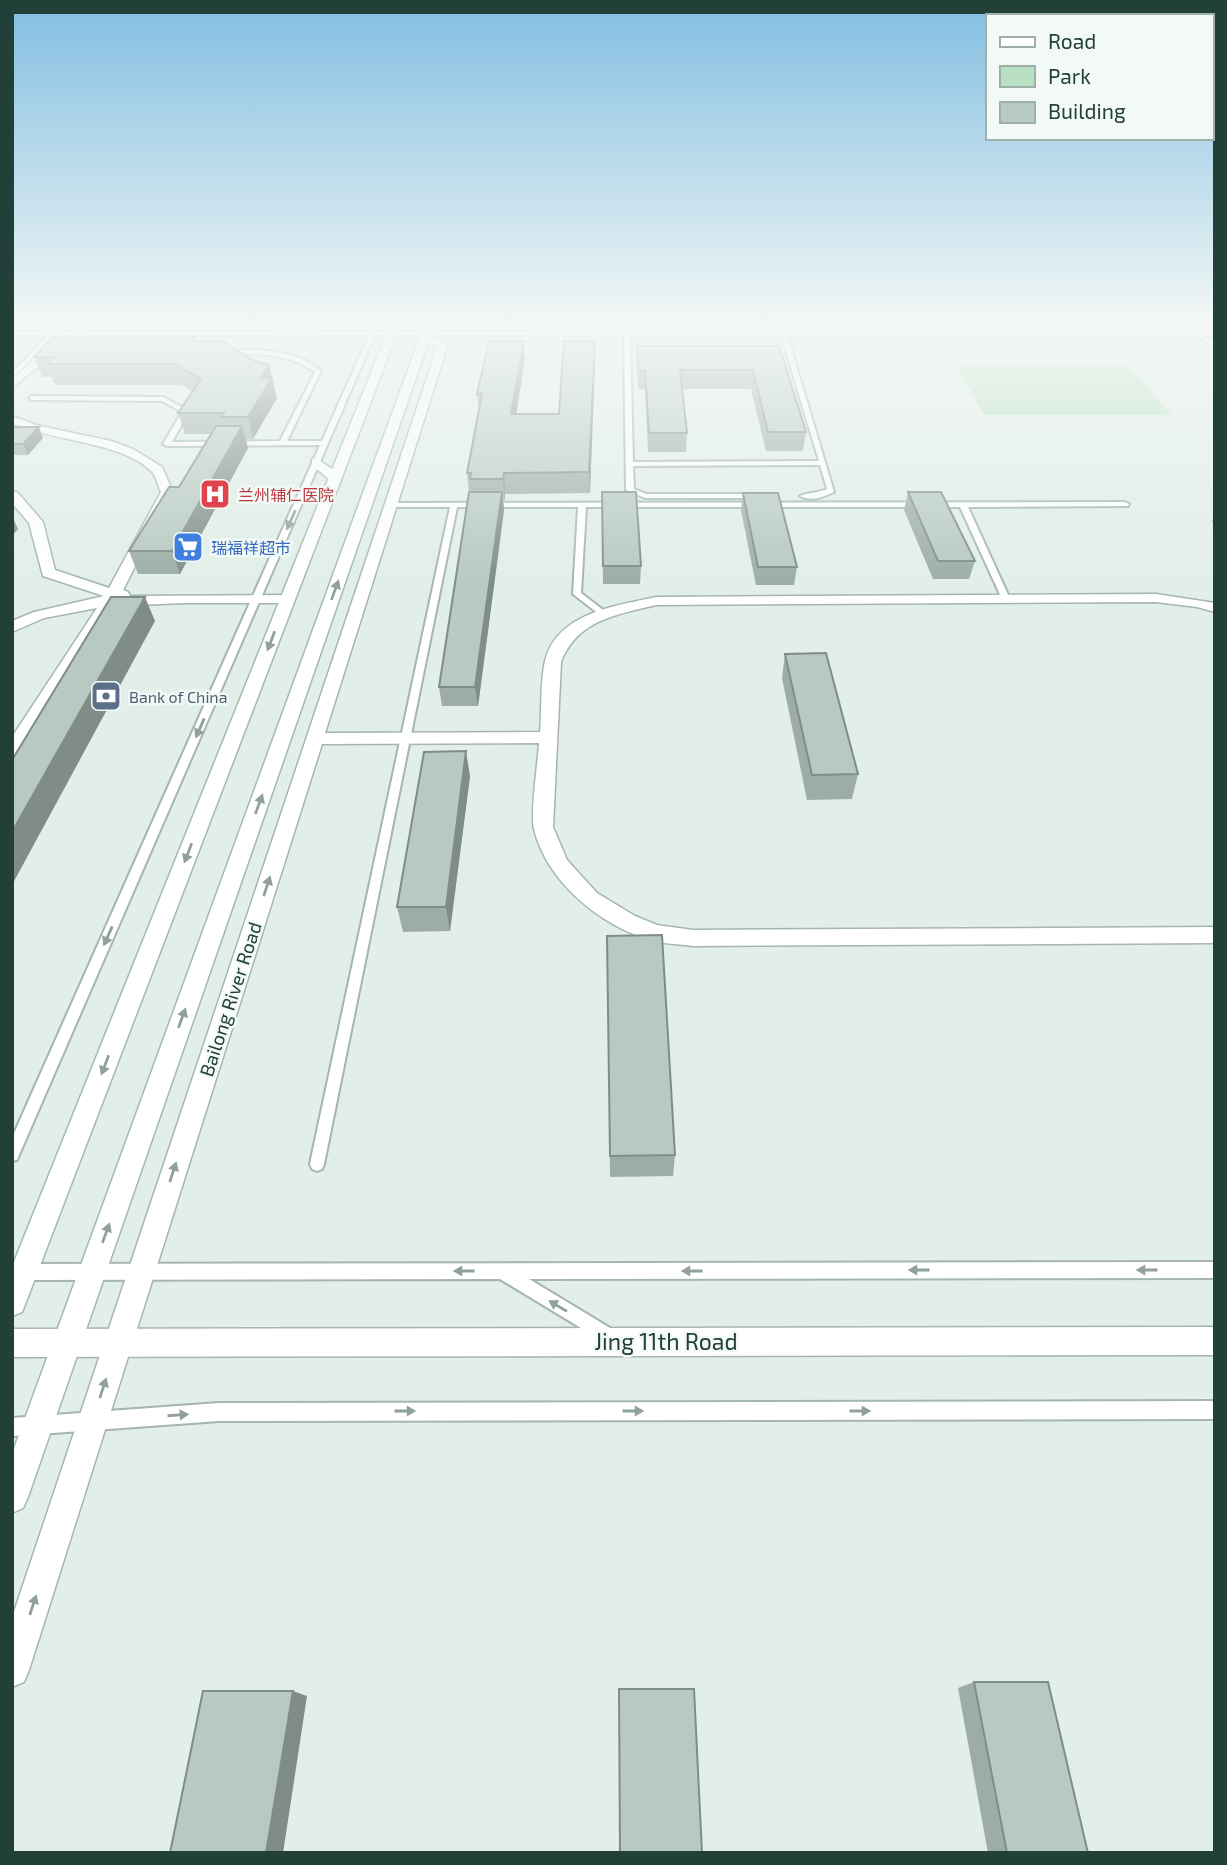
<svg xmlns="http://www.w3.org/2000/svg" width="1227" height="1865" viewBox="0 0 1227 1865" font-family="'Exo 2','Noto Sans SC',sans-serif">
	<rect width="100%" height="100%" fill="#e2eee8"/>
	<path fill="#bae0c3" d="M956,365H1129L1171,415H984Z"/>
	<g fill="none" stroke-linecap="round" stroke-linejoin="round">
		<g stroke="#a4b6af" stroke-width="4">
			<path id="service" d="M374,323H380L376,332H1215V336H1205L1215,344V350L1198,336L787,335L834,492C823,497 811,502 800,496C805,493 818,493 827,489L820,465L633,466L634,489L646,494H757L761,496L757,498H645L626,490L624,335H375L19,1155L17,1160L12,1161V1138L320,445L167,446L163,444L182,412L162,401L32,400L29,398L32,396L163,397L189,411L172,442L280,441L315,372C287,352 257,354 225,354L222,352L225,350C258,350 295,348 321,371L287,441H322L369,335H12V331L370,332ZM630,335H781L819,461L633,462Z
				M39,346L44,347L12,378V372Z
				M1125,502L1129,504L1128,506L968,507L1010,599L1006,602L1002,599L960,507H586L581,593L607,613V617L604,618L573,594L578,507H457L324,1164L322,1169L317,1171L312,1169L310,1164L450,507H391L387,505L388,503Z
				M1215,1262V1278L529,1279L615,1331L617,1337L615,1343L609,1345L500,1279L22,1280L16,1277L14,1272L16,1267L22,1264Z
				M1215,1401V1419L219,1421L12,1436V1418L219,1403Z"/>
		</g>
		<g stroke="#a4b6af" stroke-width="3">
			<path id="minor" d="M51,331L60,333L46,348L41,364L12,388V379L32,361L36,347Z
				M422,332H430L447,347L325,733L540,732C542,709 540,683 545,661C557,613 615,606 656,597L1156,594L1215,603V612L1197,607L1156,602L656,605C616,615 577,620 561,662L553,827L567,860L597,893L635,916L657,925L693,930L1215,927V943L693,946C679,944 664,944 650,940C600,925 547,882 534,829C530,811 538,763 539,743L322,744L29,1670L24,1682L12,1687V1618L437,348L422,336Z
				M12,416L36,425L111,441L133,449L162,467L173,492L123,590L128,592L130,596L288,595L295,599L288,603H185L113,606L18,755L12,757V737L97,608L44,618L12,632V621L34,612L104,596L43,576L29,523L12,503V491L17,492L43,522L55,570L109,588L161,492C158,486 156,476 152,472C125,442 50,441 12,423Z
				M316,458L341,475V481H331L312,465V459Z"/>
		</g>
		<g stroke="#a4b6af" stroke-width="3">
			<path id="tertiary" d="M12,324L1215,326V332L12,330Z
				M1215,1327V1355L12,1357V1329Z"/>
		</g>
		<g stroke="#a0bab0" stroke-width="3">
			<path id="secondary" d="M391,323H401L26,1302L22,1312L12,1316V1267Z
				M425,323H435L28,1497L23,1508L12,1513V1454Z"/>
		</g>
		<use href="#service" fill="#fff" fill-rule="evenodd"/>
		<use href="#minor" fill="#fff" fill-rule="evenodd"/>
		<use href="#tertiary" fill="#fff" fill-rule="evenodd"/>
		<use href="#secondary" fill="#fff" fill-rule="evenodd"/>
	</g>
	<path fill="#9dada6" d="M196,341L269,365L277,398L253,439H246L248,448L180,574H138L129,551L179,487L211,434H185L178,413L192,391L181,385H55L52,377H42L34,357Z
		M524,341L525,359L516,414H559L595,359L590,493L505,494V500H503L504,510L478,706H442L439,687L469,492L467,473L479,410L477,394Z
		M637,346H779L806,432L803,451H766L751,389H682L687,433L686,452H648L645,389H638Z
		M12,427L43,438L28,455H12Z
		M602,492L641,566L640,584H603Z
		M908,492L975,561L969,579H933L904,510Z
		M743,493L797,567L794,585H756L741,510Z
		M1215,514V525L1212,521Z
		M785,654L858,774L852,799L807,800L782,678Z
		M470,776L450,931L403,932L397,907Z
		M607,936L675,1155L673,1176L610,1177Z
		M974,1682L1088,1853H988L958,1688Z"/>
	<path fill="#808d87" d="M524,341L525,359L513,434L511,414Z
		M595,341V359L590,493L589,472Z
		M269,365L277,398L253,439L248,417L261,378Z
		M242,426L248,448L180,574L172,551Z
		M39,427L43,438L28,455L23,444Z
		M504,473L505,494V500L503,479Z
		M502,492L504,510L478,706L475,687Z
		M12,516L18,529L12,536Z
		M145,597L155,621L12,885V832Z
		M466,751L470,776L450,931L446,907Z
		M293,1691L307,1696L283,1853H266Z"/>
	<path fill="#b7c9c1" stroke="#808d87" stroke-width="2" d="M195,337L192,341H222L253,360L269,365L261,378H272L248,417H221L224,413H178L201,379L175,364H47L54,357H34L52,338Z
		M489,341H524L511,414H559L564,341H595L589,472L504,473L503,479H470L471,473H467L482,394H477Z
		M637,346H779L806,432H768L753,370H680L687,433H649L645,371H638Z
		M216,426H242L172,551H129L169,487H179Z
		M12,427H39L23,444H12Z
		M469,492H502L475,687H439Z
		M602,492H636L641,566H603Z
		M908,492H941L975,561H938Z
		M743,493H778L797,567H758Z
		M111,597H145L12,832V760Z
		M826,653L858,774L812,775L785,654Z
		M466,751L446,907H397L424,752Z
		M662,935L675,1155L610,1156L607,936Z
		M974,1682H1048L1088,1853H1007Z
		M619,1689H694L702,1853H620Z
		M203,1691H293L266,1853H170Z"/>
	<defs><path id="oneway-solid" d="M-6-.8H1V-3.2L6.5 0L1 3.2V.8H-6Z" transform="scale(1.75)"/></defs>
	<g fill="#90a09b">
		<use href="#oneway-solid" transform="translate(291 520) rotate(114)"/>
		<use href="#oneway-solid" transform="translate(335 590) rotate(-70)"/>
		<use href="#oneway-solid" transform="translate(271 641) rotate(111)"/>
		<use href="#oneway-solid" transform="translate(200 728) rotate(114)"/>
		<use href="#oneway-solid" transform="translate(259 804) rotate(-70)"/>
		<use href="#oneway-solid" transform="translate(188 853) rotate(111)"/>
		<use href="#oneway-solid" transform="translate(267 886) rotate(-72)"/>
		<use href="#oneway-solid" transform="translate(108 936) rotate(114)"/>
		<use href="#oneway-solid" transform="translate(182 1018) rotate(-70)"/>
		<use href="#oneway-solid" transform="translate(105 1065) rotate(111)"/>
		<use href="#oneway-solid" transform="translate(173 1172) rotate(-72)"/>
		<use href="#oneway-solid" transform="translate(106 1233) rotate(-70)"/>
		<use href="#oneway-solid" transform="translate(919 1270) rotate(180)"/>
		<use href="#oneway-solid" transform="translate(1147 1270) rotate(180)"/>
		<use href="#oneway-solid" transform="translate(464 1271) rotate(180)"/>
		<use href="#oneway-solid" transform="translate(692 1271) rotate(180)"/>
		<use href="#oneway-solid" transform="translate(558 1306) rotate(-149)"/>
		<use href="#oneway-solid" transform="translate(103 1388) rotate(-72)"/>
		<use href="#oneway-solid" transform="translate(405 1411)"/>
		<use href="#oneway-solid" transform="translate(633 1411)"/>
		<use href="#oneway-solid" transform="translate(860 1411)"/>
		<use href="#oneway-solid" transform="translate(178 1415) rotate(-4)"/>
		<use href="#oneway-solid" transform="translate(33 1605) rotate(-72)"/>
	</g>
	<linearGradient id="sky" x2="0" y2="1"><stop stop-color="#81bee1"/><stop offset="0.55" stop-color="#f2f7f5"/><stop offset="1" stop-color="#f2f7f5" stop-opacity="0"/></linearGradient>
	<rect width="1227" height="584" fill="url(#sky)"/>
	<defs>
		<g id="hospital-square" transform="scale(1.575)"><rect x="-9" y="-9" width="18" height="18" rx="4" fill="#e0444e" stroke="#f3faf6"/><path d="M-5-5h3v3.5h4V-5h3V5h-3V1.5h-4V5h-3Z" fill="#fff"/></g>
		<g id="supermarket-square" transform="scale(1.575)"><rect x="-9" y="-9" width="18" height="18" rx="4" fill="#3f7fe0" stroke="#f3faf6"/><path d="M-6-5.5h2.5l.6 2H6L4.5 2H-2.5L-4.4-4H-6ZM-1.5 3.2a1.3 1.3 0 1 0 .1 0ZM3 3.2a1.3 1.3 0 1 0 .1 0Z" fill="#fff"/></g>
		<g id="bank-square" transform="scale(1.575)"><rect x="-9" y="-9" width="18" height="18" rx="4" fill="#5c6f8a" stroke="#f3faf6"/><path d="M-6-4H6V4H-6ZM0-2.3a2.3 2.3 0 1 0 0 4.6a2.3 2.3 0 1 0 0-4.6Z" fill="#fff"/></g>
	</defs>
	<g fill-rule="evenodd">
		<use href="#hospital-square" x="215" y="494"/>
		<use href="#supermarket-square" x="188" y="547"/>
		<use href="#bank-square" x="106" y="696"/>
	</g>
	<g text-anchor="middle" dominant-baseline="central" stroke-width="5" stroke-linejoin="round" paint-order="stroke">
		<g font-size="16" fill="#be3a42" stroke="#f3faf6" text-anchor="start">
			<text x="238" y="494">兰州辅仁医院</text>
		</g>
		<g font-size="16" fill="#366cbe" stroke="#f3faf6" text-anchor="start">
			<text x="211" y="547">瑞福祥超市</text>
		</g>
		<g font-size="16" fill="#4e5e75" stroke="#f3faf6" text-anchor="start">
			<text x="129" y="696">Bank of China</text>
		</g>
		<g font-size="19" fill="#214037" stroke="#f3faf6">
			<text transform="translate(230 999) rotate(-72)">Bailong River Road</text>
		</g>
		<g font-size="23" fill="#214037" stroke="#f3faf6">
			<text x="666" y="1341">Jing 11th Road</text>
		</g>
	</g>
	<rect width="1227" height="1865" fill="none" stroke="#214037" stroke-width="28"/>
	<rect x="986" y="14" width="228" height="126" fill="#f3faf6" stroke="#9fb0aa" stroke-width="2"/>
	<rect x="1000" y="37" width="35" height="10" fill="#ffffff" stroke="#9fb0aa" stroke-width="2"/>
	<text x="1048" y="49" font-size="21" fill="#214037">Road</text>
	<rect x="1000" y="66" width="35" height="21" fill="#bae0c3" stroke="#9fb0aa" stroke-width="2"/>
	<text x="1048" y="84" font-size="21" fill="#214037">Park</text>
	<rect x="1000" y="102" width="35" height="21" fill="#b7c9c1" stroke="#9fb0aa" stroke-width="2"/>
	<text x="1048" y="119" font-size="21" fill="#214037">Building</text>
</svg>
